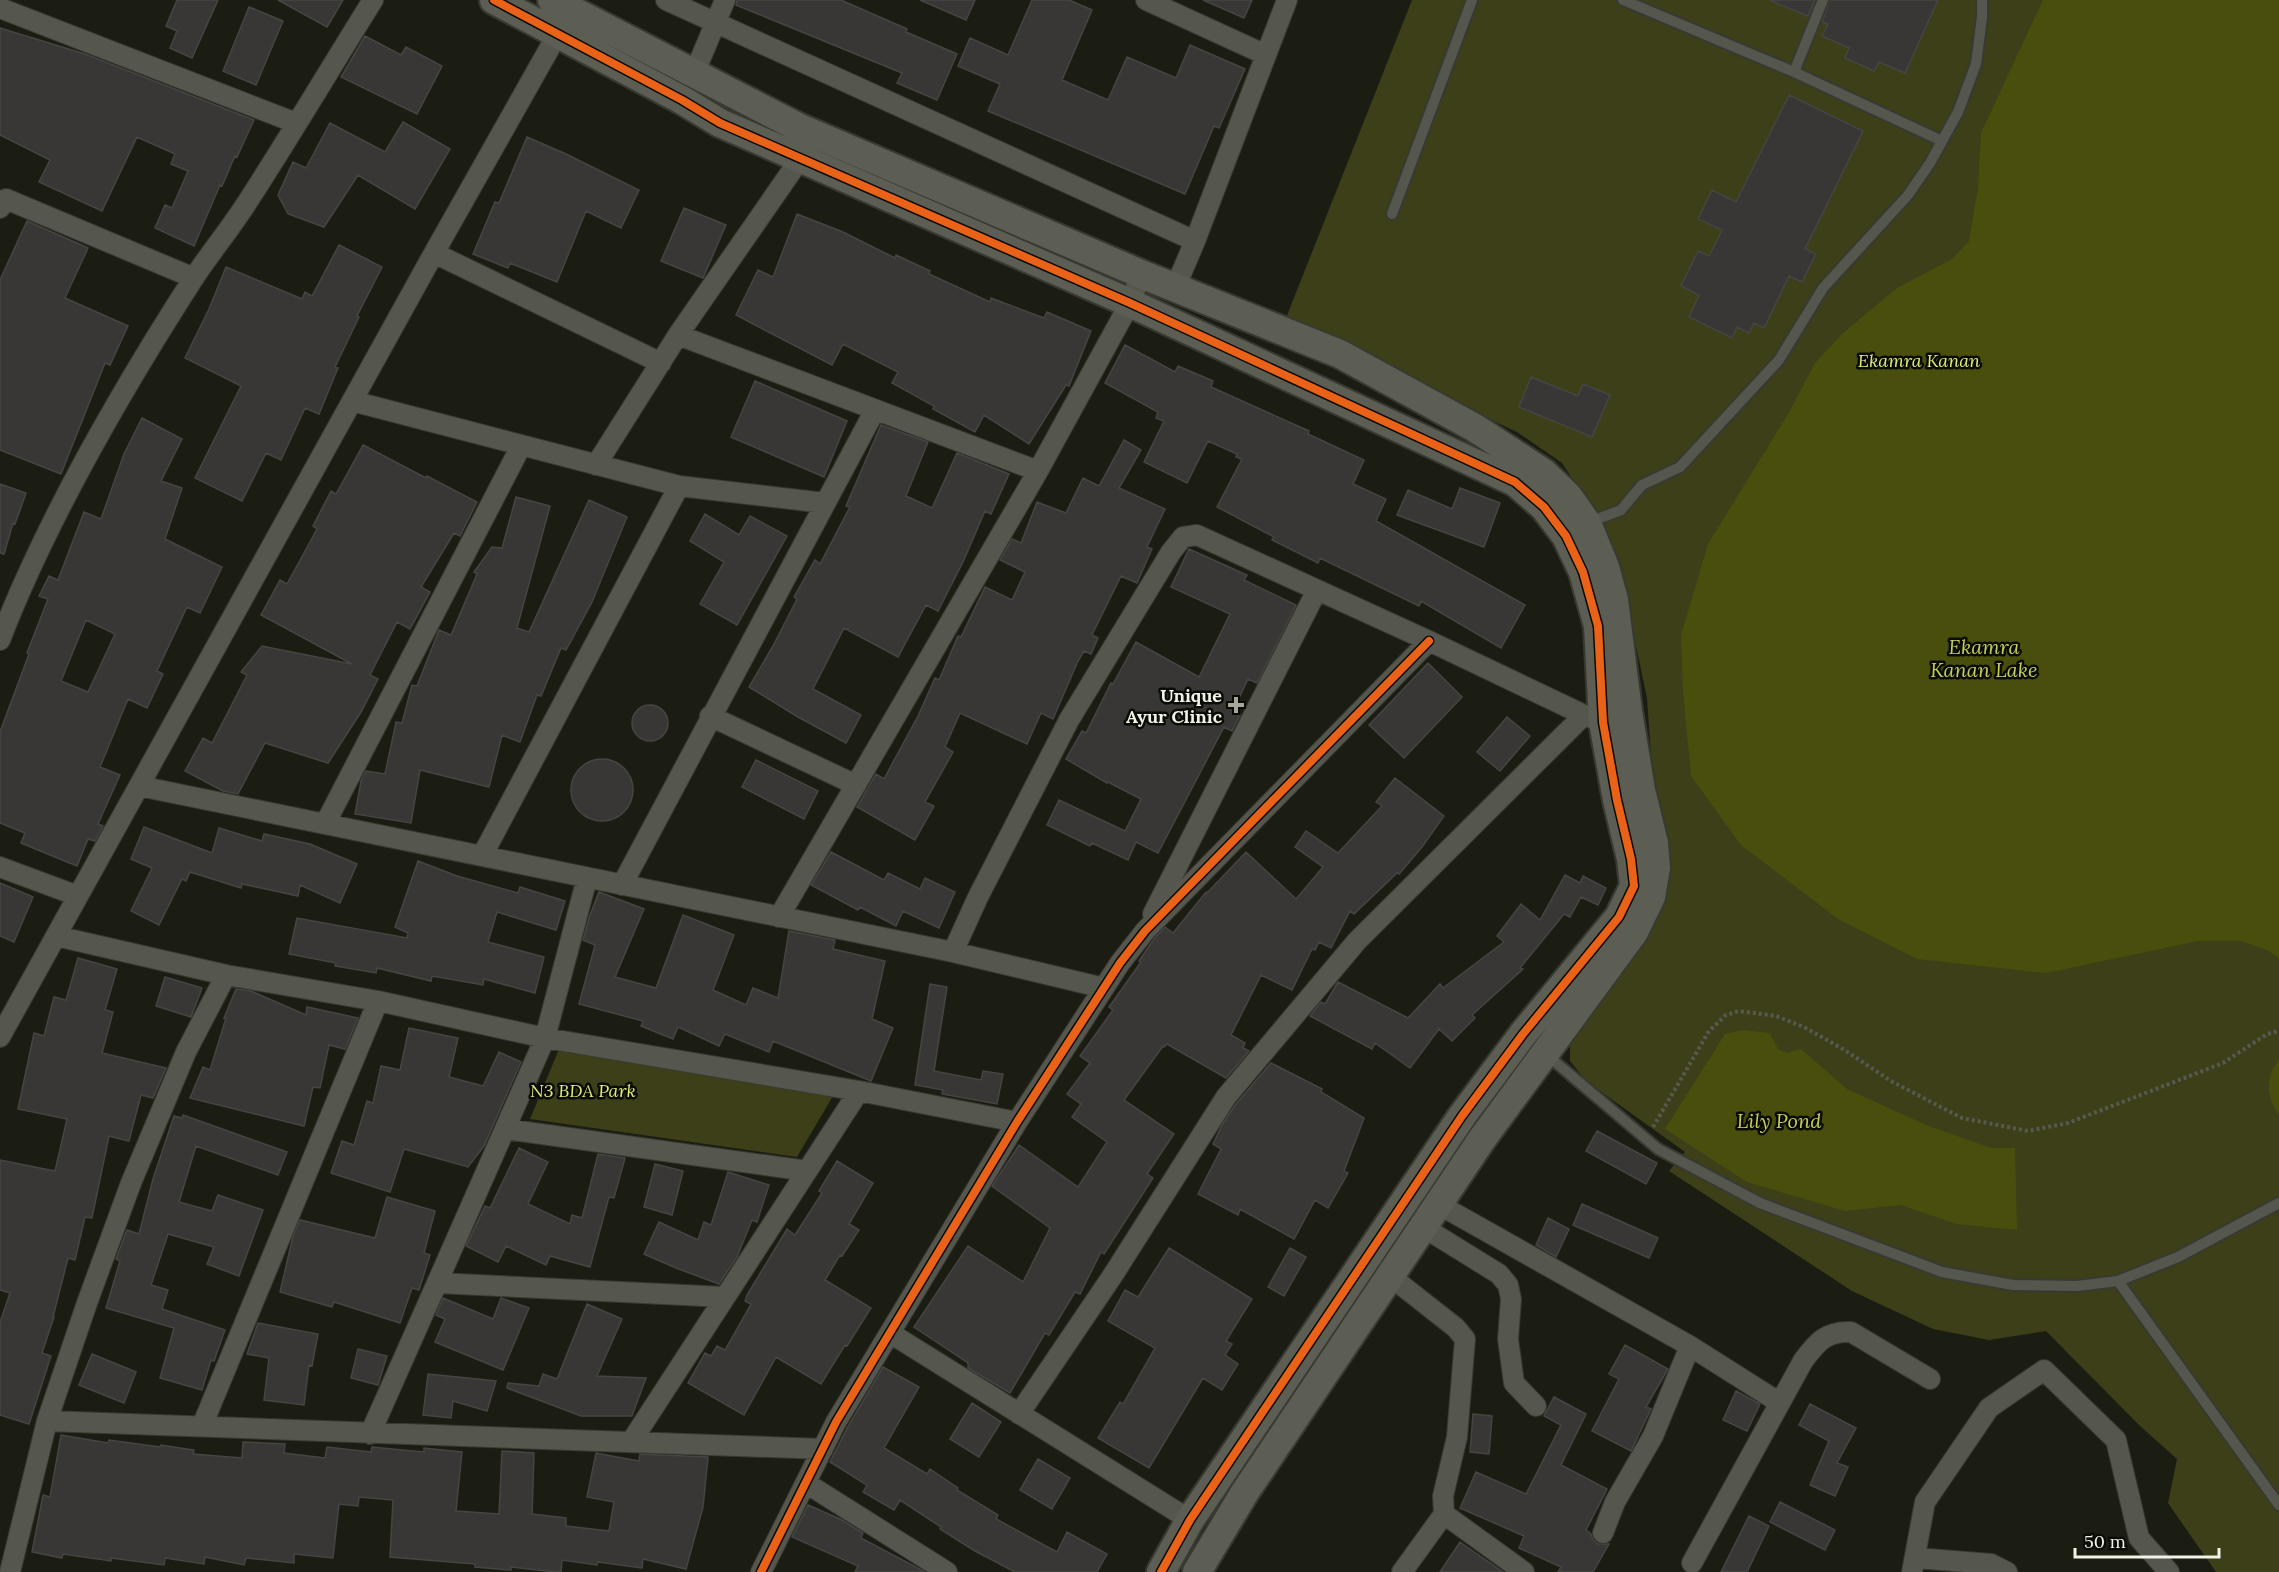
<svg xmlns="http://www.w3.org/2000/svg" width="2279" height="1572" viewBox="0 0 2279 1572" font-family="Lora,serif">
	<rect width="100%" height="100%" fill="#1c1d12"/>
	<path fill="#3c3f17" d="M1412,0H2279V1572H2216L2168,1503L2177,1459L2139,1425L2046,1331L1989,1340L1933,1329L1852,1291L1669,1171L1685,1152L1586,1081L1570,1061V1043L1664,841L1651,755L1647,698L1626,599L1588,503L1562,463L1517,432L1284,323Z
		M559,1049L833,1096L797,1157L530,1119Z"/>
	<path fill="#4a4e0d" d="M2043,0H2279V958L2267,950L2241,941H2198L2046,973L1917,959L1838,919L1741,845L1691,776L1683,691L1681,635L1708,544L1788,414L1815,363L1842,334L1897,288L1952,259L1969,241L1978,188L1981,133Z
		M1742,1030L1770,1033L1778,1049L1787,1053L1801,1049L1847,1089L1926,1125L1991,1148H2015L2017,1230L1956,1224L1901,1205L1845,1211L1747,1182L1665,1129L1725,1034Z
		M2279,1059V1115C2266,1095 2265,1079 2279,1059Z"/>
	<path fill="#383735" stroke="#464544" stroke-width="1.5" fill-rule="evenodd" d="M177,0H218L192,58L170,48L177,31L166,26Z
		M278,0H343L327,27Z
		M737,0H841L907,29L906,32L957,54L937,100L897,83L902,73L736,5Z
		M920,0H975L966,20Z
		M1032,0H1069L1092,10L1062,80L1108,100L1127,57L1176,78L1190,45L1245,69L1219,128L1214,126L1185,194L988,111L1000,84L958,66L970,38L1008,55Z
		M1203,0H1252L1244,18Z
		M1769,0H1815L1808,16Z
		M1830,0H1938L1905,73L1879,62L1874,71L1845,58L1849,48L1822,36L1828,24L1822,22Z
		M249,7L283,21L256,85L223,71Z
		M0,28L85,54L254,120L237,157L235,156L222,186L220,185L194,246L155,228L165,205L172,208L188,171L171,164L175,154L137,137L102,211L39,182L50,160L0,135Z
		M365,36L401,55L406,47L442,66L417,114L341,77Z
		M1789,95L1863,131L1805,249L1816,254L1802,282L1789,276L1764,328L1754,323L1749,333L1737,327L1732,338L1689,317L1699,295L1681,286L1698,251L1709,256L1722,230L1698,219L1712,190L1736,202Z
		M403,122L450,149L415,209L358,175L324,227L288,214L278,195L293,162L306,168L330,123L385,152Z
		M527,137L566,154L639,190L621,228L586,211L557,282L510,263L508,268L473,254L495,202L499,203Z
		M684,208L726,225L703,278L661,261Z
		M797,214L843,232L895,258L896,255L930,271L929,274L990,302L991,298L1044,318L1047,312L1091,331L1069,386L1066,385L1029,444L984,415L975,432L933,409L934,406L892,383L898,372L843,344L832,365L736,315L758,270L773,277Z
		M27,221L88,248L65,298L128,326L110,365L105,363L61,474L0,450V280Z
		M339,245L382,267L357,316L359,317L335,367L338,368L319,414L305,408L281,460L266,453L242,501L195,478L241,386L185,358L209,309L226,267L302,299L305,292L312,296Z
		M1125,345L1175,372L1178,366L1213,381L1211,387L1309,431L1308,434L1364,460L1353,484L1386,499L1376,521L1525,605L1501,648L1421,601L1419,606L1320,558L1318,563L1272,540L1274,537L1217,507L1242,459L1236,457L1237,454L1208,441L1187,483L1144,462L1164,421L1156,418L1158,412L1105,383Z
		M1531,377L1578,396L1583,384L1610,395L1592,437L1519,407Z
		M755,381L847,421L824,477L731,437Z
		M142,418L182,439L161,481L182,488L165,539L222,567L200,613L187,607L157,671L163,674L147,708L128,699L100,767L120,775L98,824L103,826L95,841L88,839L77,866L21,843L25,833L0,823V732L29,654L27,653L48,599L39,596L49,576L58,580L84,512L101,519L124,454ZM86,620L115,634L88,692L61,681Z
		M881,425L928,442L906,496L932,508L957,453L1009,474L991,514L985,511L963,562L938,611L926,605L898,657L844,628L813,689L861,715L846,743L798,717L749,687L773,646L797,599L794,597L815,560L820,564L850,507L846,506Z
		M1124,440L1141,450L1119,488L1165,509L1147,547L1152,549L1137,583L1121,576L1092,635L1098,638L1091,654L1084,651L1078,661L1053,719L1041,713L1027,744L960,713L945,747L953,752L925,802L934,806L915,840L857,807L876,774L884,779L918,716L935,678L939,680L958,636L961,637L985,587L1012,600L1025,572L1000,560L1012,539L1021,543L1037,502L1066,513L1083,478L1099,486Z
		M363,445L426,478L427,476L477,502L460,536L454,533L421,587L430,592L410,629L397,622L370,675L378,679L361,712L328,763L265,743L238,794L223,791L185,771L203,738L212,743L247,675L241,672L262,646L352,664L261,615L280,580L287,584L317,529L313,526L331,491L336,494Z
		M0,484L26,493L15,524L13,523L4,554L0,553Z
		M1460,488L1500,503L1484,547L1397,515L1408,490L1452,509Z
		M516,497L550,506L517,628L529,632L589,500L627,517L592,602L566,650L561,648L541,696L537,695L520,742L502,735L489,787L420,770L411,823L355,814L361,781L366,771L385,774L396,722L402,723L412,685L417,686L439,630L451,635L477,574L474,572L492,547L502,548Z
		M705,514L739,535L750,516L787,536L737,625L700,604L724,562L690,541Z
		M1189,549L1247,575L1244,580L1296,605L1257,683L1248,679L1233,711L1240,715L1232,731L1224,727L1158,853L1136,842L1128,860L1092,843L1090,846L1047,825L1059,800L1125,831L1141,799L1108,782L1107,783L1066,759L1082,731L1086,733L1111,683L1113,684L1136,642L1199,677L1230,614L1171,587Z
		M1428,663L1462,697L1404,758L1369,725Z
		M632 723a18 18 0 1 1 36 0a18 18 0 1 1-36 0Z
		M1507,717L1530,736L1500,771L1477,752Z
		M571 790a31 31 0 1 1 62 0a31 31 0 1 1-62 0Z
		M756,760L818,791L804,819L742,787Z
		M1395,778L1444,816L1422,847L1399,874L1397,873L1354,914L1350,911L1331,948L1319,942L1315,950L1312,949L1292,990L1261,975L1231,1035L1245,1043L1243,1048L1249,1051L1226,1078L1167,1044L1164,1047L1163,1046L1124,1100L1174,1134L1147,1174L1153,1178L1104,1254L1101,1252L1080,1294L1075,1292L1049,1335L1045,1333L1010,1393L968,1368V1363L914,1327L968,1246L1023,1282L1050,1228L992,1186L1019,1145L1078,1187L1107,1142L1072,1117L1081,1104L1067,1094L1090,1063L1080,1056L1113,1010L1109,1007L1141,962L1139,961L1154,939L1165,927L1173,933L1206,892L1207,893L1246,852L1296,899L1323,867L1295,847L1306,831L1338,853L1382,806L1376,802Z
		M144,827L212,853L219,828L262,841L264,834L310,844L357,864L340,903L300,885L298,896L242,884L241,888L190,872L186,881L182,879L159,925L131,911L152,868L131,859Z
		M831,852L884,880L888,873L920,889L925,878L955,892L939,928L903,911L896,926L860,907L858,910L811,885Z
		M418,861L457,876L518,893L520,887L565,901L556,930L497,912L488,942L544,957L535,993L484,979L483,985L432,976L431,981L377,968L376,973L335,966L336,963L289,954L297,918L407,938L408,933L395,927Z
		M1565,875L1580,883L1583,876L1606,888L1598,905L1581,897L1570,917L1564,914L1520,968L1523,969L1472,1015L1475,1018L1452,1041L1439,1029L1410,1068L1375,1043L1372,1049L1310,1016L1321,1002L1325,1004L1338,982L1408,1018L1440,984L1443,988L1504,942L1497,936L1521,904L1540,920Z
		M0,883L33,897L14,942L0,936Z
		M599,892L644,909L615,977L656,988L683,915L734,935L713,990L746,1005L753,988L778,998L789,931L835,940L833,949L885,961L872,1019L893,1028L871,1081L773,1041L769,1052L725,1034L719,1046L678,1027L673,1039L641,1026L643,1021L579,1004L595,945L583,940L590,915Z
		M78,958L117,969L105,1010L113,1012L102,1053L166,1068L153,1098L141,1095L129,1141L109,1136L92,1218L85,1217L75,1260L68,1258L53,1317H54L42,1353L51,1356L29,1424L0,1415V1322L10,1293L0,1290V1160L55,1171L67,1119L18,1109L34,1033L44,1036L54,997L66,1000Z
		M165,977L202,988L191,1017L156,1006Z
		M930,984L947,987L934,1071L981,1080L983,1071L1003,1074L997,1104L942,1094L943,1090L915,1085Z
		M236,989L251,991L306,1015L307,1007L358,1018L345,1049L329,1045L320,1088L313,1087L304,1126L190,1098L203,1067L210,1070L226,1018H224Z
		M409,1028L458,1038L449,1077L483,1086L499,1052L521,1062L484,1146L468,1167L404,1149L390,1192L331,1173L342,1141L354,1145L367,1101L373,1103L381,1066L400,1070Z
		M1271,1063L1322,1089L1321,1092L1364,1118L1344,1171L1348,1173L1328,1208L1315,1200L1294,1239L1240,1209L1238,1215L1198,1194L1221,1149L1213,1144L1223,1123L1236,1104Z
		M183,1115L287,1152L278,1175L196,1146L179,1202L212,1211L218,1195L263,1210L239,1276L207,1264L214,1247L168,1234L151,1285L168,1290L162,1309L225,1330L214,1361L211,1360L202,1390L160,1378L174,1328L106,1308L120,1261L116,1259L127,1230L139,1234L153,1179L174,1116L182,1118Z
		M1597,1131L1657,1163L1646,1184L1586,1151Z
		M519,1148L548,1162L528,1204L570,1224L572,1215L582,1218L598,1154L625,1158L614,1198L609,1197L590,1267L550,1256L546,1265L506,1246L498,1262L466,1246L485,1206L490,1208Z
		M837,1161L873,1183L849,1224L859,1230L842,1256L840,1255L825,1280L871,1308L847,1346L845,1345L821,1384L776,1357L744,1415L688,1383L705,1353L711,1356L717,1346L725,1350L751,1304L745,1301L747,1295L787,1229L795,1235L822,1193L819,1191Z
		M655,1164L683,1171L672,1215L644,1207Z
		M728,1172L769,1185L757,1222L752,1220L737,1257L719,1284L676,1268L644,1254L659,1222L698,1240L704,1222L711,1225Z
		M387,1197L435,1211L424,1253L430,1255L419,1290L412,1288L400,1323L334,1302L332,1307L280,1292L293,1236L300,1220L375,1238Z
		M1582,1204L1658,1238L1649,1258L1573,1225Z
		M1548,1218L1569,1229L1556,1257L1536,1245Z
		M1169,1248L1252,1299L1226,1341L1232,1344L1225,1355L1238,1364L1222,1390L1203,1378L1149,1468L1098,1438L1120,1402L1123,1404L1155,1348L1108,1321L1125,1290L1138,1297Z
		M1290,1248L1306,1257L1284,1296L1268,1287Z
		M443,1298L493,1319L501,1298L529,1308L503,1370L435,1342L445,1319L436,1315Z
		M587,1304L622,1319L597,1376L646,1378L632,1416H581L507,1388L508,1383L539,1386L543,1374L557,1379Z
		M258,1323L318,1334L312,1366L309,1365L304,1405L264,1400L269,1358L247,1354Z
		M1625,1345L1668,1369L1646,1407L1651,1409L1631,1451L1592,1431L1619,1379L1609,1374Z
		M358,1349L387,1356L378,1385L351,1378Z
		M92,1354L136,1372L124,1403L79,1385Z
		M883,1367L919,1387L884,1448L927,1474L930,1469L958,1488L957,1490L998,1515L996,1519L1057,1552L1067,1532L1107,1554L1097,1572H1015L975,1551L940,1529L941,1527L900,1500L894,1510L863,1492L867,1485L830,1462L847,1428Z
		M428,1374L496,1381L487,1411L453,1401L451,1418L423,1415Z
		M1736,1391L1760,1404L1747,1431L1723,1420Z
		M1554,1397L1586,1414L1561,1465L1607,1489L1586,1530L1591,1534L1593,1540L1598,1544H1609L1593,1572H1558L1561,1567L1519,1548L1524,1536L1460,1508L1476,1472L1526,1494L1561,1425L1544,1416Z
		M972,1403L1001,1422L979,1457L950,1439Z
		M1810,1404L1856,1428L1837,1463L1848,1467L1835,1496L1810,1485L1829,1441L1799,1425Z
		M1473,1414L1492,1416L1489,1454L1470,1452Z
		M61,1435L108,1443L109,1440L160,1447L161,1445L194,1450L193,1454L242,1458L243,1442L285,1444L284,1453L325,1458L327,1447L371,1452L372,1447L424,1452V1448L462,1452L456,1511L499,1514L502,1451L534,1453L532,1514L566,1518V1526L609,1531L614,1502L587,1497L596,1453L639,1461L640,1454L708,1457L703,1507L686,1569L643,1559L642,1568L598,1562L597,1565L562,1560L561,1572H556L511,1567V1570L475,1567V1564L390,1557L393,1500L359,1497L358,1506L339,1504L333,1558L294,1554V1563L246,1558L244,1565L205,1557L204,1564L165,1558L164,1565L111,1558V1561L63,1554L62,1558L32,1552L43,1495L50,1497Z
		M1038,1459L1070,1478L1052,1509L1020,1490Z
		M1780,1502L1835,1530L1825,1550L1770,1522Z
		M808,1505L842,1520L863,1533L861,1538L925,1572H855L858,1566L792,1537Z
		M1749,1516L1769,1526L1747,1572H1721Z
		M1460,1542L1503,1572H1440Z"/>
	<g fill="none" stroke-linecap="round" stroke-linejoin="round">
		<g stroke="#383a32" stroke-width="14">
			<path id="lane" d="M1623,0L1794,72L1942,141
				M1794,72L1823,0
				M1392,214L1472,0
				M1587,523L1621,510L1642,485L1680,467L1779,360L1823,288L1908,195L1930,163L1958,112L1976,64L1982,17V0
				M1547,1055L1658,1149L1760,1203L1942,1272L2013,1285L2077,1286L2118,1281L2178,1257L2279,1203
				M2118,1281L2279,1505"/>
		</g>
		<g stroke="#383a32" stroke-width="22">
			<path id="street" d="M666,0L1195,241L1287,0
				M1146,0L1266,55
				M0,8L296,123
				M694,74L725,0
				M800,159L678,335L1038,471
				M0,208L6,199L194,278
				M434,253L661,363
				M1175,288L1195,241
				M352,401L679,486L825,503
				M596,465L678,335
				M0,640C48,516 121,391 193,279C210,253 231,228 248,201C291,135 331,67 373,0
				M710,716L856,785
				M139,786L953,952L1104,988
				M325,824L521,446
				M482,856L679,486
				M0,867L78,896
				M587,878L545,1038L437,1283L725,1297
				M622,885L875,410
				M1153,914L1317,590
				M779,917L1038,471L1130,303L1141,274
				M953,952L978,897L1069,720L1171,552L1183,537L1197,535L1429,641L1584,715L1603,722
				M226,975L378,1001L545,1038L859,1091L1017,1122
				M0,1037L434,253L557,35
				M506,1129L807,1171
				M1438,1204L1690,1346
				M1423,1227L1499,1274L1508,1285L1511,1299L1508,1339L1514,1383L1536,1406
				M1390,1276L1456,1328L1465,1339L1457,1437L1443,1496L1444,1514
				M890,1333L1190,1520
				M1019,1414L1113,1275L1226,1097L1357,941L1584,715
				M47,1421L823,1449
				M202,1426L378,1001
				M370,1434L437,1283
				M631,1442L859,1091
				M806,1483L947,1572
				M1603,1533L1615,1502L1653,1436L1690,1346L1780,1403
				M1916,1558L1991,1564L2007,1572
				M1692,1563L1803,1361C1817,1342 1826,1331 1851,1332L1930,1379
				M10,1572L47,1421L87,1303L131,1183L186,1052L226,975L56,936
				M761,1572L836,1422L1017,1122L1120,963L1145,931L1429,641
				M1402,1572L1444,1514L1524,1572
				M1912,1572L1925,1502L1989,1408L2044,1370L2116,1440L2139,1538L2169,1572"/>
		</g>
		<g stroke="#383a32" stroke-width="32">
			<path id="secondary" d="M494,0L682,100L720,123L1130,303L1515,482L1544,507L1566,536L1583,572L1598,626L1603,722L1617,800L1631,859L1634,886L1619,917L1523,1034L1462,1116L1190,1520L1161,1572
				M552,0L798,127L1141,274L1340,354L1475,428L1544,473L1568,496L1587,523L1605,567L1614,600L1628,711L1641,790L1654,843L1656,868L1651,897L1634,932L1482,1139L1245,1492L1197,1572"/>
		</g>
		<path stroke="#585951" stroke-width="4" stroke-dasharray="3 3" stroke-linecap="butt" d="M1653,1127L1709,1031L1726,1015L1739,1011L1776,1016L1804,1027L1843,1049L1891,1081L1962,1118L2028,1131L2068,1123L2223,1063L2267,1034L2279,1031"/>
		<use href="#lane" stroke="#55574e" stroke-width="10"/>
		<use href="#street" stroke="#55574e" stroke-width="20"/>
		<use href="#secondary" stroke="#5c5d53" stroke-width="28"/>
		<g stroke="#0a0b04" stroke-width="11">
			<path id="cycleway" d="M494,0L682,100L720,123L1130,303L1515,482L1544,507L1566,536L1583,572L1598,626L1603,722L1617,800L1631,859L1634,886L1619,917L1523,1034L1462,1116L1190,1520L1161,1572
				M761,1572L836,1422L1017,1122L1120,963L1145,931L1429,641"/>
		</g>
		<use href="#cycleway" stroke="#ea6118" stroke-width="8"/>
	</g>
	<path fill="#a6a89c" stroke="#0a0b04" stroke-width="2" d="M1233 696h6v6h6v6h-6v6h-6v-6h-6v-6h6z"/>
	<g text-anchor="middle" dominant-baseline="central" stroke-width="5" stroke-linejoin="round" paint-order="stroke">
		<g font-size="18" font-style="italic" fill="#e1eb77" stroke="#0a0b04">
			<text x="1919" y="360">Ekamra Kanan</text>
			<text x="583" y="1090">N3 BDA Park</text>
		</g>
		<g font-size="18" font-weight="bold" fill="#f1f3e6" stroke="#0a0b04" text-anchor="end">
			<text x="1222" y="695">Unique<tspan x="1222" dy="21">Ayur Clinic</tspan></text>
		</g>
		<g font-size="20" font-style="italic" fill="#c5ce59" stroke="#0a0b04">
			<text x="1984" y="646">Ekamra<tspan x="1984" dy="23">Kanan Lake</tspan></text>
			<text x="1779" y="1120">Lily Pond</text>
		</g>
	</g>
	<path d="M2075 1548v9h144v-9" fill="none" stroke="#f1f3e6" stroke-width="3"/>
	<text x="2084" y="1548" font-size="18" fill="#f1f3e6" stroke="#0a0b04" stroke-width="4.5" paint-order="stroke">50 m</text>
</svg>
